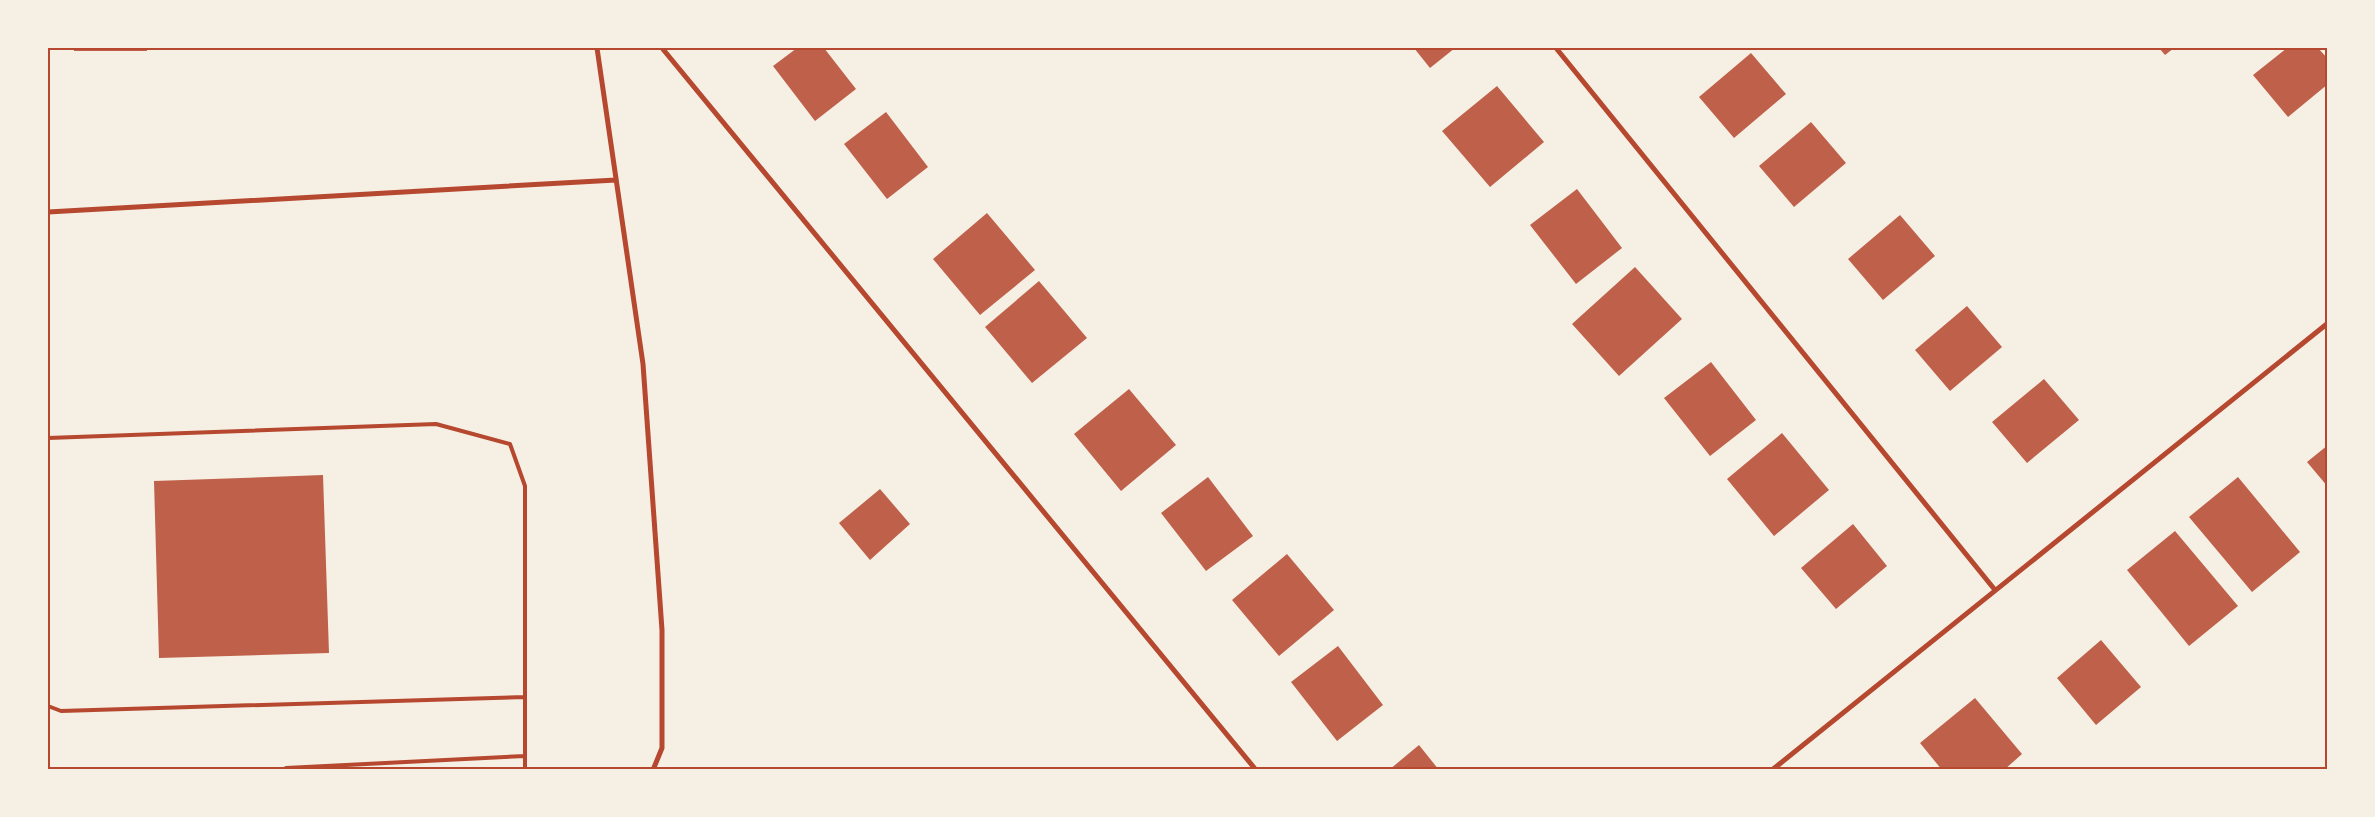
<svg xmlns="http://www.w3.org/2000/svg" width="2375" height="817" viewBox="0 0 2375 817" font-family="Montserrat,sans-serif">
	<rect width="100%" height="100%" fill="#f6efe4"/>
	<path fill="#bf614a" d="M74,48H147V51H74Z
		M797,48H824L856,89L815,121L773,66Z
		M1414,48H1455L1430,68Z
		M2159,48H2174L2165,55Z
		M2287,48H2318L2328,59V84L2288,117L2253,75Z
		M1751,53L1786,94L1734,138L1699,97Z
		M1497,86L1544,142L1490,187L1442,131Z
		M886,112L928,167L887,199L844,144Z
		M1811,122L1846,163L1794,207L1759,166Z
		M1577,189L1622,248L1576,284L1530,225Z
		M987,213L1035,270L980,315L933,259Z
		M1900,215L1935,256L1883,300L1848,259Z
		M1635,267L1682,319L1619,376L1572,324Z
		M1039,281L1087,338L1032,383L985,327Z
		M1967,306L2002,347L1950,391L1915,350Z
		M1711,362L1756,420L1710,456L1664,398Z
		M2044,379L2079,420L2027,463L1992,422Z
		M1129,389L1176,445L1121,491L1074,434Z
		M1782,433L1829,490L1774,536L1727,479Z
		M2328,445V487L2307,462Z
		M323,475L329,653L159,658L154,481Z
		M1208,477L1253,536L1206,571L1161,513Z
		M2238,477L2300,552L2252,592L2189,517Z
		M880,489L910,524L870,560L839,523Z
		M1853,524L1887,566L1836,609L1801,568Z
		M2175,531L2238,606L2189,646L2127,570Z
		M1287,554L1334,610L1279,656L1232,600Z
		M2101,640L2141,687L2096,725L2057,678Z
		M1338,646L1383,705L1337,741L1291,682Z
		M1975,698L2022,754L2004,770H1942L1920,743Z
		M1419,745L1439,770H1389Z"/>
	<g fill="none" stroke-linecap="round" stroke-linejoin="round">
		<path stroke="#b5482f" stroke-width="4" d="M48,438L436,424L510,444L525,486V770
			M48,706L61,711L525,697
			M286,768L525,756"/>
		<path stroke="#b5482f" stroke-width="5" d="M597,48L643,364L662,630V748L653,770
			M662,48L1256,770
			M1556,48L1995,590
			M48,212L616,180
			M1772,770L2328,323"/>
	</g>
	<rect width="2375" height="817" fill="none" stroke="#f6efe4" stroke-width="98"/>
	<rect x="49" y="49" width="2277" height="719" fill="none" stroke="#b5482f" stroke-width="2"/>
</svg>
